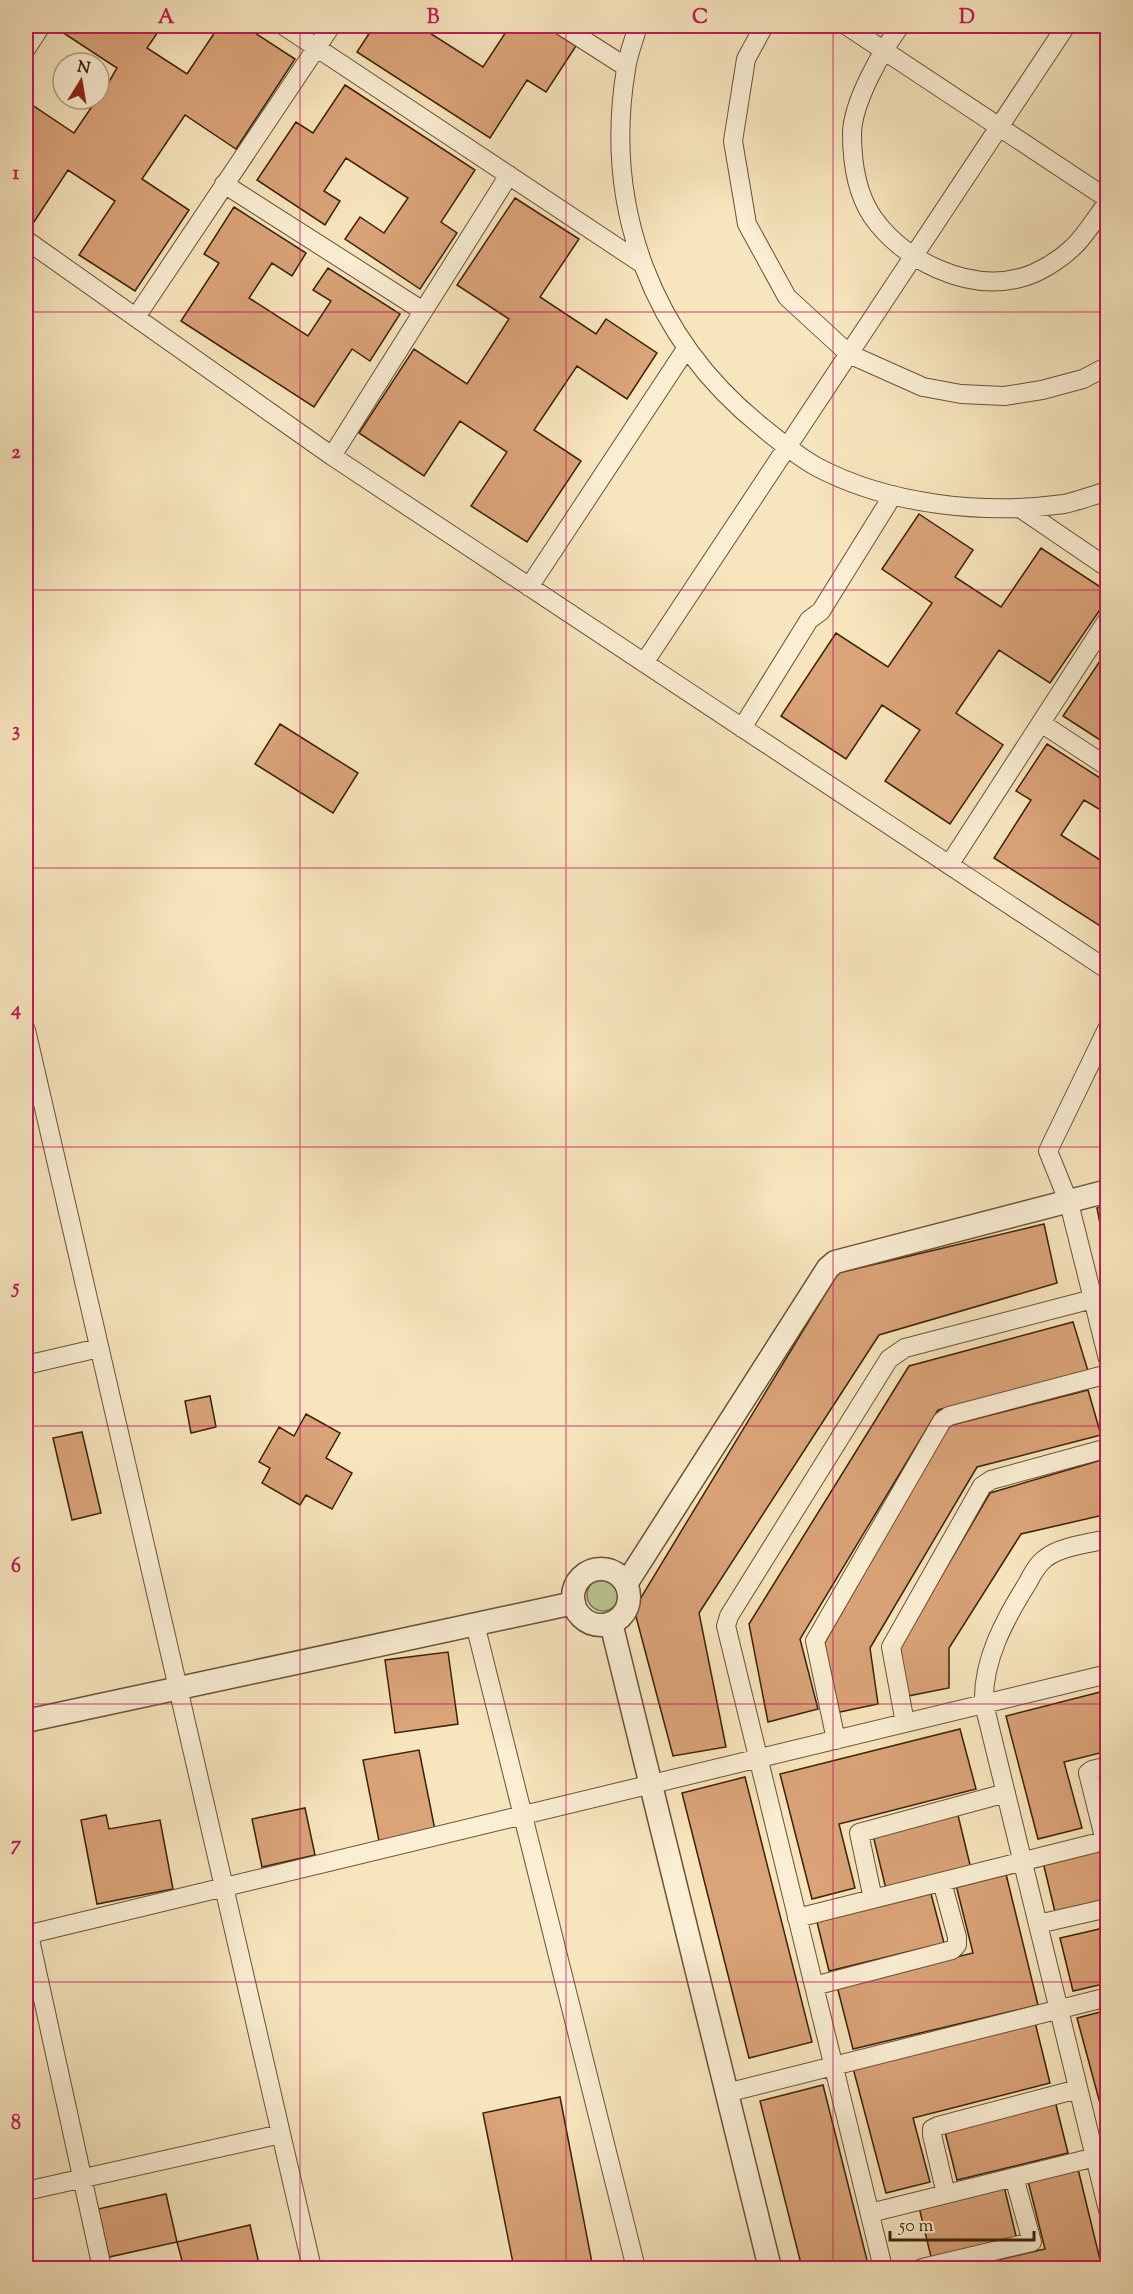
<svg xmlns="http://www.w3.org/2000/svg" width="1133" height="2294" viewBox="0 0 1133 2294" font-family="'Sorts Mill Goudy',serif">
	<rect width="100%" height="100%" fill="#f7e5bd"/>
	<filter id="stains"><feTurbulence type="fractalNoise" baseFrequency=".00333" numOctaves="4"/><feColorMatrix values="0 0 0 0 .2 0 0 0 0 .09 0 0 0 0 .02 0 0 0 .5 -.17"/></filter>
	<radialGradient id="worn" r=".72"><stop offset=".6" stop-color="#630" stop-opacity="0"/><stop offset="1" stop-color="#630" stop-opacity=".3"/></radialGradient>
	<path fill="#bac593" stroke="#7a734c" stroke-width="1.5" d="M587 1595a16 16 0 1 1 32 0a16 16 0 1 1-32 0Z"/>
	<path fill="#daa378" stroke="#3b2106" stroke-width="1.5" d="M70,26H162L147,48L187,74L219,26H244L295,59L236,149L185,115L142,179L189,210L135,291L79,255L115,201L68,170L32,225L26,221V101L74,133L97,99H99L117,68L65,34Z
		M374,26H427L425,30L483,67L506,32L496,26H545L576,46L546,92L527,80L490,138L357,52Z
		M345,85L475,170L441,222L457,233L420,289L345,239L360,217L384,233L408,198L346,158L324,191L340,201L325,225L257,180L296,122L313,133Z
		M515,198L579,239L540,297L596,334L606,319L657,353L627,399L577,366L534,430L581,461L527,542L471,506L507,452L460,421L424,476L359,433L414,349L467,384L509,319L457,285Z
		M234,207L306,253L292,276L272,263L249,298L308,336L331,301L313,290L328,268L400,314L370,361L352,349L314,407L181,321L219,263L204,254Z
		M919,514L973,550L955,577L1001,607L1041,548L1108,592V598L1050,683L999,650L956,713L1003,745L950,824L885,781L920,730L882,705L846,759L781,716L836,633L888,667L932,603L882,569Z
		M1102,658L1108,662V745L1063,716Z
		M280,724L358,773L333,813L255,764Z
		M1047,744L1108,783V807L1104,812L1084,800L1061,835L1108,865V931L994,858L1031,800L1016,791Z
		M1108,1205V1266L1097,1208Z
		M1044,1224L1057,1283L879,1335L699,1613L726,1747L673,1756L634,1609L838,1273Z
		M1073,1322L1088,1371L938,1410L800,1639L818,1709L768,1722L749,1624L909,1366Z
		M1088,1390L1101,1435L977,1467L870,1648L878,1704L835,1713L824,1644L948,1426Z
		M210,1396L216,1427L191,1433L185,1401Z
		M306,1414L340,1433L326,1458L352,1473L332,1509L306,1495L300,1505L262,1483L270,1468L259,1462L279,1427L294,1436Z
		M82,1432L101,1513L72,1520L53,1438Z
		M1108,1458V1514L1021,1534L949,1648V1688L908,1696L900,1647L990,1493Z
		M448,1652L458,1724L395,1733L385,1660Z
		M1108,1690V1751L1064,1762L1082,1828L1038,1839L1006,1716Z
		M960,1729L976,1789L839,1824L855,1888L812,1899L780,1774Z
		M419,1750L435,1830L379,1841L363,1760Z
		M745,1777L812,2042L749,2058L682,1793Z
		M305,1808L315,1855L262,1867L252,1819Z
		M957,1811L971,1869L886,1889L872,1831Z
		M106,1815L109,1829L160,1820L173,1889L97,1904L81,1820Z
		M1108,1842V1899L1055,1912L1042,1858Z
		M1006,1874L1038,2005L853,2049L837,1986L973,1953L956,1885Z
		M930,1890L944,1943L829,1971L816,1918Z
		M1108,1927V1983L1073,1991L1060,1938Z
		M1108,2010V2133L1077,2018Z
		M26,2018L29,2020L33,2065L26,2068Z
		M1035,2022L1050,2083L913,2118L930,2182L886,2193L853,2068Z
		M823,2085L869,2268H802L760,2101Z
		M560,2097L593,2268H514L483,2113Z
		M1055,2101L1068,2153L957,2180L944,2128Z
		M1078,2169L1102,2268H962L1045,2249L1028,2181Z
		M1003,2182L1017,2240L932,2261L918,2203Z
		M166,2194L177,2242L109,2257L98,2209Z
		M250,2225L260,2268H184L177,2242Z"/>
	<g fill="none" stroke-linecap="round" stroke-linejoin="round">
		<g stroke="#6a5234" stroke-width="20">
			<path id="minor" d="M284,26L641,263
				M562,26L626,67
				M638,26C634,40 628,54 626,69C603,208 652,339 762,427C779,441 797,456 817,467C889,505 984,515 1064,504C1079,501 1093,495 1108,491
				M764,26L746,59L733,141L747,224L787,297L849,354L923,387L961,394L1004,396L1042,390L1083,379L1108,366
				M847,26L1108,199
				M900,26C882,51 853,101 852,133C852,162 856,192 872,216C902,260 967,292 1020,278C1037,274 1058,261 1071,249C1085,237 1096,217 1108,202
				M26,49L41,26
				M224,184L423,311
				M26,240L332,456L1108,970
				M136,317L331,26
				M332,456L509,175
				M1020,508L1108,568
				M529,587L686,349
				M644,663L1066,26
				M1041,723L1108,767
				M742,728L809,620L821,611L893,495
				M949,865L1108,619
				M1108,1027L1048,1151L1069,1203L1108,1359
				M26,1030L312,2268
				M26,1365L99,1348
				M1108,1539C1090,1543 1059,1547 1046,1558C1037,1564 1032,1575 1027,1584C1005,1619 982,1661 984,1704L1108,2210
				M475,1624L636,2268
				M905,1723L891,1647L982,1486L991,1480L1108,1448
				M836,1740L815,1641L942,1421L949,1416L1108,1374
				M1105,1841L1088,1773L1092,1770L1108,1766
				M873,1899L859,1833L1006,1793
				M797,1918L1108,1840
				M1038,1924L1108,1908
				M26,1935L1108,1674
				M29,1935L102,2268
				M814,1986L952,1950L957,1945V1937L942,1882
				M726,2093L1108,1997
				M26,2191L281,2134
				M946,2194L932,2135V2129L938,2126L1078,2089
				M870,2213L1108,2154
				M883,2268L726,1626L729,1616L889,1359L905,1348L1108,1295
				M922,2268L1032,2242L1014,2177"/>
		</g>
		<g stroke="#6a5234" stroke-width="25">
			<path id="tertiary" d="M573 1597a28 28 0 1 1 56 0a28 28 0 1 1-56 0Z
				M626,1584L828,1268L835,1262L1108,1191
				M611,1623L770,2268
				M26,1721L574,1603"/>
		</g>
		<use href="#minor" stroke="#faeed4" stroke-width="18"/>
		<use href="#tertiary" stroke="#faeed4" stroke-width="22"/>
	</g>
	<path fill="none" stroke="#c2185b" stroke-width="1.5" stroke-opacity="0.55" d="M300,26V2268M566,26V2268M833,26V2268M26,312H1108M26,590H1108M26,868H1108M26,1147H1108M26,1426H1108M26,1704H1108M26,1982H1108"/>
	<rect width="1133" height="2294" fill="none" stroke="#f7e5bd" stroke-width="66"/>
	<g transform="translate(81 81) rotate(11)"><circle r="28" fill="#faeed4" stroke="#ae9c82" stroke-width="1.5"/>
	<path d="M0-4.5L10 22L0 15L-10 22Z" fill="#8f2418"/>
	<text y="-9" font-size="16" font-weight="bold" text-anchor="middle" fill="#3b2106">N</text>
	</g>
	<path d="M890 2231v9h144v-9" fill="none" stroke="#3b2106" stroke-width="3"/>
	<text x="899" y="2231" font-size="18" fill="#3b2106" stroke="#faeed4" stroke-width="4.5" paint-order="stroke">50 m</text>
	<rect x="33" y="33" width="1067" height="2228" fill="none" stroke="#c2185b" stroke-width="2"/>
	<g font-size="20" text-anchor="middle" font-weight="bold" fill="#c2185b">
		<text x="166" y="23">A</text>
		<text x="433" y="23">B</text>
		<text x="700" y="23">C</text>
		<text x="967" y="23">D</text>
		<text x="16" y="179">1</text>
		<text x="16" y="458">2</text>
		<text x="16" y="736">3</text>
		<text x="16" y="1015">4</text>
		<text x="16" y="1293">5</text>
		<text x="16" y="1572">6</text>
		<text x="16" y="1850">7</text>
		<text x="16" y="2129">8</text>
	</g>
	<rect width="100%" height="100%" filter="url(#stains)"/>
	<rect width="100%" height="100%" fill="url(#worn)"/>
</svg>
